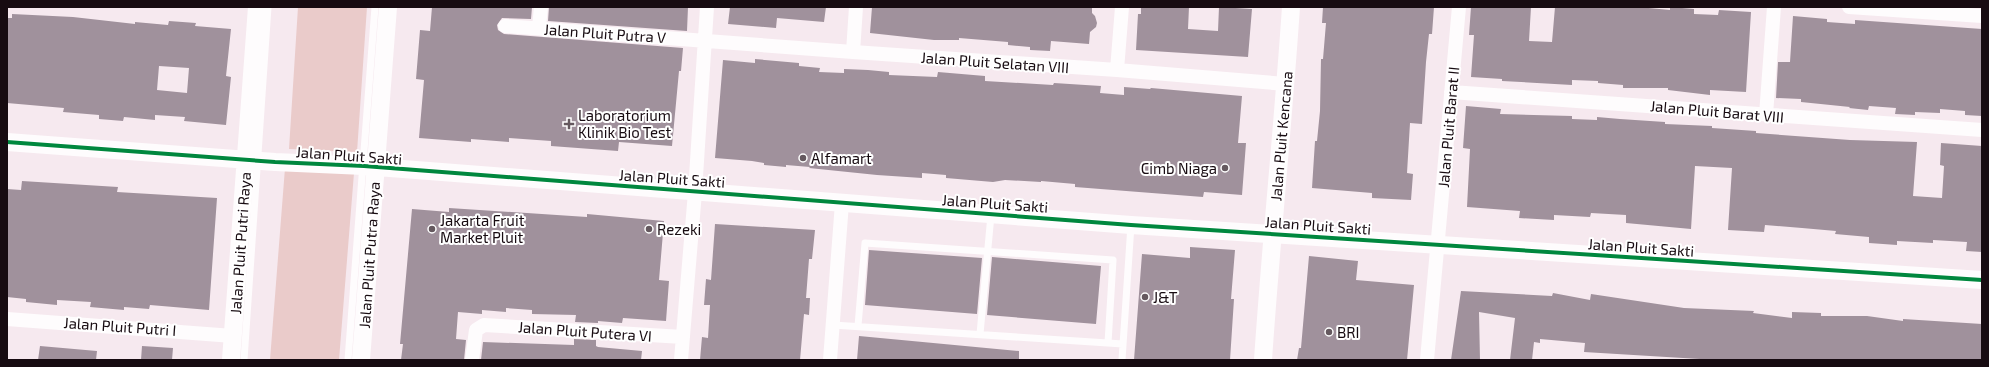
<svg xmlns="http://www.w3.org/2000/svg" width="1989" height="367" viewBox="0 0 1989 367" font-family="'Exo 2',sans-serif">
	<rect width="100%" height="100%" fill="#f6e9ef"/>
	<path fill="#eacbca" d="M298,7H367L357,152L289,149Z
		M285,168L354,173L339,360H270Z"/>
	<path fill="#a0919c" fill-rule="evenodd" d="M432,7H532L531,19L502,18L497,25L498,30L504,34L683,48L681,71H679L672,146L619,142L618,151L551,146V141L509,138V142L471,139V142L419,138L424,80L416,79L420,30L430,31Z
		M549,7H688L687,31L548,21Z
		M730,7H826L824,22L777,18L776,28L728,24Z
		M872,7H1092V13L1095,16L1097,23L1096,27L1090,32L1089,44L1051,41L1050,51L1030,50V47L1008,45V42L959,38V40H934L870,33Z
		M1141,7H1189L1188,29L1218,31L1219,7L1252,9L1248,57L1136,50L1138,14H1141Z
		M1323,7H1434L1432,34H1429L1426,62L1422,124L1410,123L1407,173L1413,174L1411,200L1372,198V193L1312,188L1315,141H1317L1320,111L1321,59H1323L1326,23H1322Z
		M1471,7H1531L1529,41L1552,42L1555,7H1638L1670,10V7L1694,9V14L1718,15L1719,10L1751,12L1746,92L1710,90V95L1668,90V88H1623V85L1598,83V81L1572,80V85L1502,81V79L1471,77L1474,35H1469Z
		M12,14L73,17L135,24V22L168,25L169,21L196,23L195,26L231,29L226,76L231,77L226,125L184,121L185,117L155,115V120L124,117L123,121L99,119V115L63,112L64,108L7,103V18H12ZM159,66L189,68L187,93L157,90Z
		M1793,16L1827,19V22L1855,24V20L1982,29V116L1965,115V111L1940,109V113L1915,112V115L1895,114L1896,108L1869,106L1868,110L1849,108L1850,107L1801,102V99L1776,98L1778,62H1790Z
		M755,59L799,63V66L820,68L819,72L844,73V69L868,70L889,72V75L937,77L938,72L985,76V81L1053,85L1054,83L1101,86L1100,93L1124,95V87L1150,89L1151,88L1242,96L1238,143H1246L1242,195L1204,192L1203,197L1075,187V184L1041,181V182L1005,180L993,182L946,178V175L922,173V178L877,175L809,168L810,167L786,165V167L764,165V163L752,161L715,158L723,60L755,63Z
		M1466,106L1501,109L1500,114L1572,116V119L1597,120V117L1620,119L1665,122V124L1712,126V128L1756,131V133L1850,140L1917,142L1913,196L1942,198L1944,166L1940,165L1941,143L1982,146V252L1966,251L1967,242L1933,240V243L1897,241V245L1869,243V237L1835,234L1836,231L1802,228L1765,225L1764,232L1728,230L1732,168L1695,166L1691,229L1626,223V215L1591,213L1590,217L1554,215V220L1519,218L1520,211L1467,207L1470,149L1463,148Z
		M22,181L118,187L117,192L217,198L209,310L150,305L149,309L124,307V310L90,307L91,302L57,300V305L26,302V299L7,297V189L21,190Z
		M449,208L587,217V214L664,221L659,280L669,281L666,321L623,318L622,323L598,321V323L575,322L576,315L532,314V310L506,308V312L482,310V314L458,312L456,339L466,340L464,360H401L403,344H400L412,209L449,212Z
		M715,224L815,230L812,259H809L806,298H810L809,315L804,314L800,360H700L702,337L708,338L710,305H704L706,279L711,280Z
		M1190,247L1235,250L1231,299H1234L1230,360H1134L1142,254L1190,258Z
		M869,250L982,258L977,314L865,305Z
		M1309,256L1358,261L1356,280L1414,285L1407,360H1297L1299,348H1301Z
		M992,257L1101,266L1096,324L987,315Z
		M1461,291L1552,296L1553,293L1590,300L1591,294L1684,308L1754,311L1753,313L1792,318V312L1821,313V316H1867L1903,321V319L1982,324V360H1716L1584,352L1585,343L1540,339V343L1534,342L1532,360H1510L1515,318L1479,312L1480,360H1451Z
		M859,336L1019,351V360H857Z
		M574,339L596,340V346L598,347L642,351L641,360H481L483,342L574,345Z
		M40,346L97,351L96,360H38Z
		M142,346L173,348L172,360H141Z"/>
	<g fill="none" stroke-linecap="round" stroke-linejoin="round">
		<path stroke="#fefcfd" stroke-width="7" d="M833,325L1123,344
			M858,326L865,243L1113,260L1108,343
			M980,334L991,215
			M244,360L268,7
			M348,360L375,7
			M1122,360L1131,225"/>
		<path stroke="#fefcfd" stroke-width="14" d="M1849,7L1982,16
			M505,26L853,52L1117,70L1286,84
			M539,27L541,7
			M853,52L856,7
			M1117,70L1122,7
			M1451,92L1982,130
			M1766,115L1774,7
			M7,319L233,336
			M472,360L476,330L484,325L683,337
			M681,360L695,192L707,7
			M830,360L842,203
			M1427,360L1459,7"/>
		<path stroke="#fefcfd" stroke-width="18" d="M7,142L275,162L364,166L1131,225L1982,280
			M231,360L257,7
			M361,360L388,7
			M1263,360C1271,242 1283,125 1291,7"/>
		<g stroke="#fff" stroke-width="6">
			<path id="cycleway" d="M7,142L275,162L364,166L1131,225L1982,280"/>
		</g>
		<use href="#cycleway" stroke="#00873e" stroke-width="4"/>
	</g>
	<g fill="#65595f" stroke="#fff" stroke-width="1.5">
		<path d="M567 118h4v4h4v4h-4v4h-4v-4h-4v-4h4z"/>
		<circle cx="803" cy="158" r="4"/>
		<circle cx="1225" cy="168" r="4"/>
		<circle cx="432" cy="229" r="4"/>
		<circle cx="649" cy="229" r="4"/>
		<circle cx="1145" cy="297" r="4"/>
		<circle cx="1329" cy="332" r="4"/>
	</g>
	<g text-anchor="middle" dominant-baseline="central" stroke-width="4" stroke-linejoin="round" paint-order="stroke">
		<g font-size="15" fill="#170b11" stroke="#fff">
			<text transform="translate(605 33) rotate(4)">Jalan Pluit Putra V</text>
			<text transform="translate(995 62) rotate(4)">Jalan Pluit Selatan VIII</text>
			<text transform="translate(1717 111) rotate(5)">Jalan Pluit Barat VIII</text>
			<text transform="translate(1448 127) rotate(-85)">Jalan Pluit Barat II</text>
			<text transform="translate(1281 136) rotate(-85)">Jalan Pluit Kencana</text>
			<text transform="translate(349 155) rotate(4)">Jalan Pluit Sakti</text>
			<text transform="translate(672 178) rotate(4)">Jalan Pluit Sakti</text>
			<text transform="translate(995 203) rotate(4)">Jalan Pluit Sakti</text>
			<text transform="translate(1318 225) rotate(4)">Jalan Pluit Sakti</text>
			<text transform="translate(240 243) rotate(-86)">Jalan Pluit Putri Raya</text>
			<text transform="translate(1641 247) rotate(4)">Jalan Pluit Sakti</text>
			<text transform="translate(369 255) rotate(-86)">Jalan Pluit Putra Raya</text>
			<text transform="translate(120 326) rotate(4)">Jalan Pluit Putri I</text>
			<text transform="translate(585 331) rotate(4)">Jalan Pluit Putera VI</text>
		</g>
		<g font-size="15" fill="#170b11" stroke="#fff" text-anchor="start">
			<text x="578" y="115">Laboratorium<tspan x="578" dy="17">Klinik Bio Test</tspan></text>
			<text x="811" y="158">Alfamart</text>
			<text x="1217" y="168" text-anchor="end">Cimb Niaga</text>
			<text x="440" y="220">Jakarta Fruit<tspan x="440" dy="17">Market Pluit</tspan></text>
			<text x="657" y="229">Rezeki</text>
			<text x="1153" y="297">J&amp;T</text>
			<text x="1337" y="332">BRI</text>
		</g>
	</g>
	<rect width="1989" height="367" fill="none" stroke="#170b11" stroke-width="16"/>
</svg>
